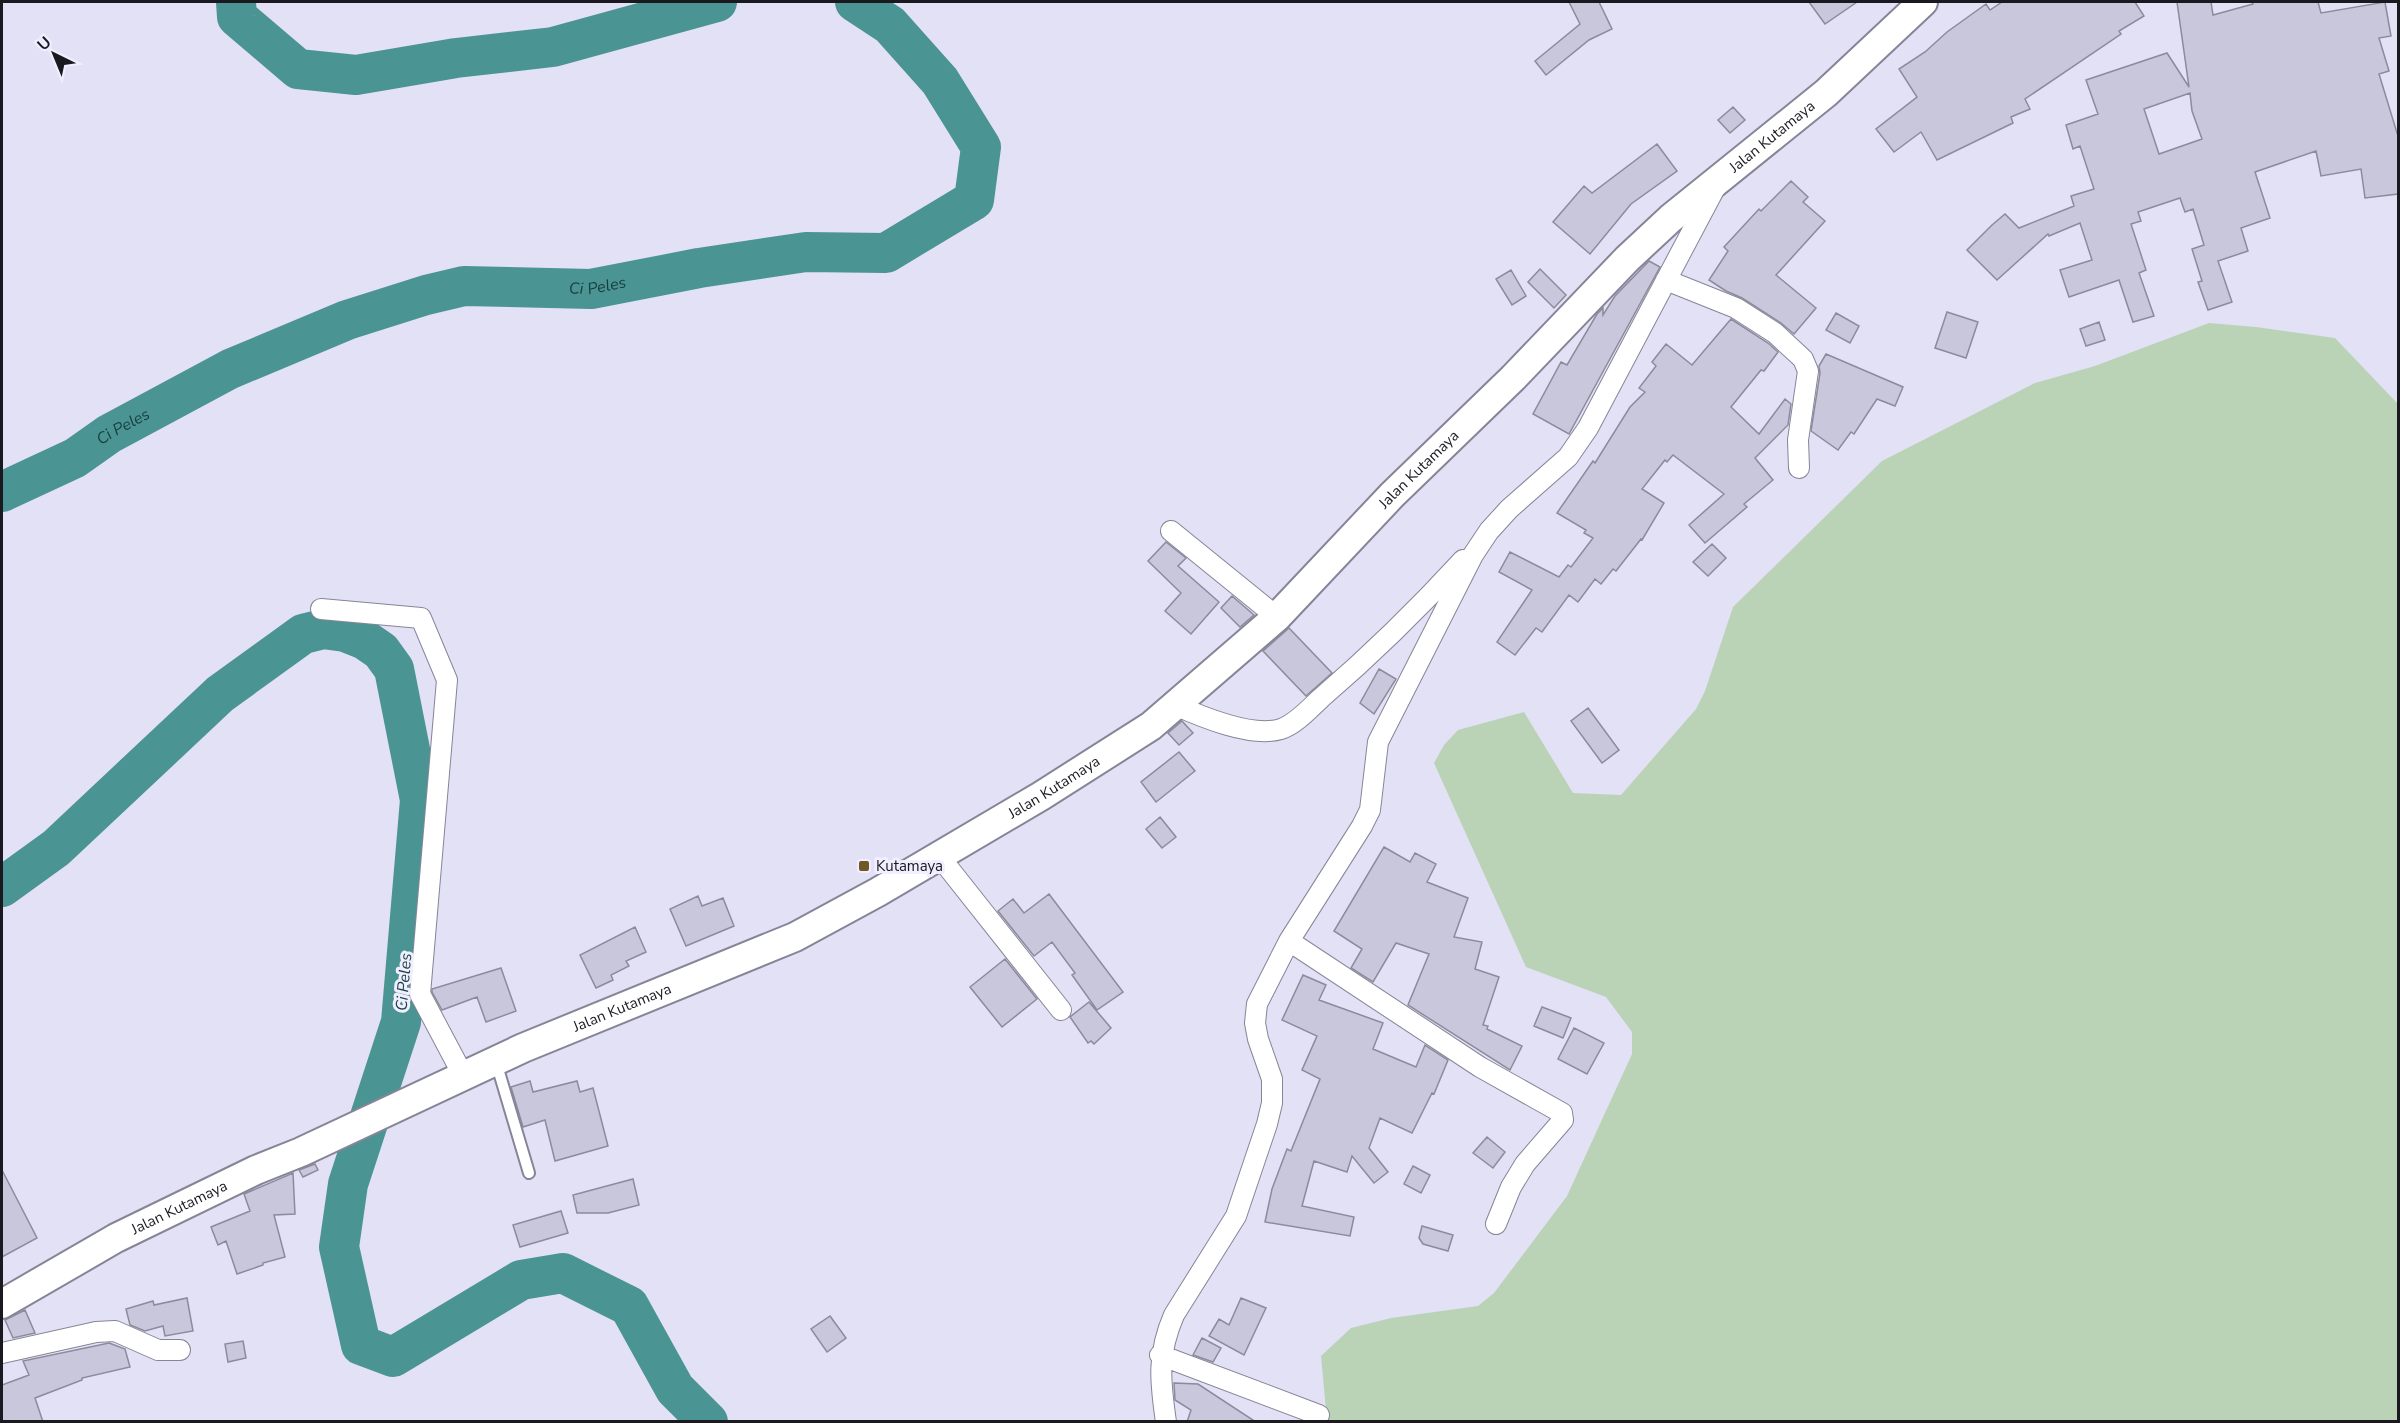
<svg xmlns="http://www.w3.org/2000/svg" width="2400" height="1423" viewBox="0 0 2400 1423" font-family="'Nunito Sans',sans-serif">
	<rect width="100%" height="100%" fill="#e3e1f5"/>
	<path fill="#bad3b7" d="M2209,323L2256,327L2335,338L2398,404V1421H1327L1321,1356L1351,1328L1391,1318L1478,1306L1494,1293L1567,1196L1632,1054V1032L1606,997L1526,967L1434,763L1444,745L1458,730L1524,712L1573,793L1621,795L1696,709L1705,691L1733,607L1882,461L2035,383L2095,366Z"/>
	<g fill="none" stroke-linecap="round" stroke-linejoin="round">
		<g stroke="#4b9494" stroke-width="40">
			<path d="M236,2L237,17L298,69L356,75L456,58L553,47L717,2"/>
			<path id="s1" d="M2,492L75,458L109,434L230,369L347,320L426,295L464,286L591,289L699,268L806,252L886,253L974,200L981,147L940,81L890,25L855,2"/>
			<path d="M2,887L56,848L220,694L303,634L323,629L345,632L365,640L381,651L394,669L420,800L401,1022L348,1184L339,1247L361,1345L393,1357L521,1280L563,1273L629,1306L675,1389L708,1422"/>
		</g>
	</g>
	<path fill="#c9c7db" stroke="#8c8a9c" stroke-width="1.5" fill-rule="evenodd" d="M1569,2H1599L1612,29L1589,40L1546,75L1535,61L1580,24Z
		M1809,2H1857L1825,24Z
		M2002,2H2135L2144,16L2119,31L2121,34L2025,99L2030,109L2011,117L2013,123L1937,160L1921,132L1894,152L1876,129L1917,97L1899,69L1925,52L1947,32L1986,4L1990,10Z
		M2177,2H2211L2213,15L2253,4L2252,2H2318L2321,13L2385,2L2391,36L2379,38L2389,71L2379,74L2398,136V194L2365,198L2361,169L2321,176L2316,151L2255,172L2270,218L2241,228L2248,251L2218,261L2232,302L2208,310L2198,282L2202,281L2192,249L2204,245L2193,209L2185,212L2180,198L2138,212L2141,221L2131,224L2146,270L2139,273L2154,316L2133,322L2119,280L2069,297L2060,270L2092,260L2080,223L2049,236L2048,234L1997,280L1967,250L1992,225L2005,214L2019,228L2074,206L2071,196L2094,189L2080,146L2073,149L2066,125L2098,114L2086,80L2167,53L2189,87ZM2190,93L2192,111L2202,139L2159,154L2144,109Z
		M1733,107L1745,120L1730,133L1718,120Z
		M1657,144L1677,171L1631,204L1590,254L1553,222L1584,186L1592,193Z
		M1791,181L1808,197L1803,202L1825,221L1776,275L1816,308L1794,334L1781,323L1742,298L1726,291L1709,280L1728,251L1724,247L1759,209L1761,211Z
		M1649,261L1660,267L1569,434L1533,414L1561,362L1567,365L1597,314L1603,308V315L1615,296Z
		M1540,269L1566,295L1554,308L1528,282Z
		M1511,270L1526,296L1512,305L1496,279Z
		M1947,312L1978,322L1966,358L1935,348Z
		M1836,313L1859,326L1850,343L1826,330Z
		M1731,319L1768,343L1778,352L1764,371L1761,370L1731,407L1759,434L1785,399L1791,404L1788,425L1755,458L1773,480L1744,504L1747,507L1705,543L1689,525L1724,494L1673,455L1667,462L1665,460L1642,489L1664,503L1642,540L1641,539L1616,571L1613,569L1601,584L1595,579L1578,602L1569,595L1542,632L1536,628L1515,655L1497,642L1532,590L1499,572L1510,552L1559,577L1568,565L1571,567L1593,538L1584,533L1586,530L1557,513L1593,461L1595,463L1630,407L1645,392L1639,388L1656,366L1652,362L1666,344L1692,365Z
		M2099,322L2105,340L2086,346L2080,329Z
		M1826,354L1903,387L1895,406L1877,399L1854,434L1851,432L1838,450L1811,431L1820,373L1819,366Z
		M1166,542L1186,558L1178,566L1219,602L1191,634L1165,611L1181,593L1148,561Z
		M1712,544L1726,558L1708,576L1693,562Z
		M1232,596L1254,615L1240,627L1221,608Z
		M1289,628L1332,673L1306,696L1263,651Z
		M1379,669L1396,679L1374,714L1360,703Z
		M1588,708L1619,750L1602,763L1571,721Z
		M1182,721L1193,733L1179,745L1168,733Z
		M1179,752L1195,771L1156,802L1141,782Z
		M1160,817L1176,837L1162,848L1146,829Z
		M1384,847L1410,862L1415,853L1436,864L1427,882L1468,898L1454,937L1482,942L1475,969L1499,977L1483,1025L1488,1026L1487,1029L1522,1046L1510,1070L1408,1005L1429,954L1396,943L1373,982L1351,968L1362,949L1334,931Z
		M1049,894L1123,992L1097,1010L1072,975L1075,973L1052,942L1034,956L998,911L1013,899L1024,913Z
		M698,896L702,906L723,898L734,926L686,946L670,909Z
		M635,927L646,952L626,961L629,966L611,975L613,980L596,988L580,955Z
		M1005,959L1037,999L1002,1027L970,987Z
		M501,968L516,1011L486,1022L477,997L442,1010L432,992V989Z
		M1303,975L1326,985L1319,1000L1383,1023L1373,1049L1416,1067L1425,1045L1448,1060L1434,1094L1432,1093L1412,1133L1380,1118L1369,1148L1388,1172L1374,1183L1352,1156L1347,1172L1314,1161L1302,1206L1354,1217L1350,1236L1265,1222L1272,1189L1287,1149L1291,1151L1320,1079L1302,1070L1317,1036L1282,1020Z
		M1089,1002L1111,1028L1094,1044L1091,1041L1088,1043L1070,1017Z
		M1542,1007L1571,1018L1563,1038L1534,1026Z
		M1574,1028L1604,1043L1587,1074L1558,1059Z
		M530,1081L533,1092L577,1081L580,1092L593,1088L608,1146L555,1161L545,1120L523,1127L511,1087Z
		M1487,1137L1505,1152L1493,1168L1473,1153Z
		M315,1164L318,1170L303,1177L299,1170Z
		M1413,1166L1430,1175L1421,1193L1404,1184Z
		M2,1170L37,1238L2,1257Z
		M293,1173L295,1214L274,1215L285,1257L263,1263V1265L237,1274L226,1241L218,1245L211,1227L250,1211L244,1194Z
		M633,1179L639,1205L608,1213H577L573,1195Z
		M561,1211L568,1233L520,1247L513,1225Z
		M1422,1226L1453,1235L1448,1251L1423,1244L1419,1238Z
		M187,1298L193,1331L165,1336L163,1326L145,1331L130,1325L126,1309L153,1301L154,1305Z
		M1241,1298L1266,1308L1244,1355L1209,1336L1219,1319L1229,1325Z
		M25,1310L35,1333L13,1338L5,1320Z
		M830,1316L846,1338L827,1352L811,1329Z
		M1202,1338L1221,1348L1213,1362L1193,1355Z
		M243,1341L246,1358L228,1362L225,1344Z
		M109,1343L125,1349L130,1367L82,1378V1380L35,1398L43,1422H2V1385L29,1375L23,1361Z
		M1174,1383L1198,1384L1256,1422H1187L1191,1410L1175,1400Z"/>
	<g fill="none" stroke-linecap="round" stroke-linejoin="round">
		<g stroke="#868597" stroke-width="14">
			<path id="service" d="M496,1062L529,1173"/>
		</g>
		<g stroke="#868597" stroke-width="22">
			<path id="minor" d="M1666,280L1736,308L1775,333L1803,359L1808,371L1798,440L1799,468
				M1171,531L1277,617
				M321,609L421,618L447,680L420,994L464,1077
				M1175,705C1202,717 1252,738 1281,729C1296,724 1310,708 1321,698C1371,655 1419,608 1463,560
				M939,856L1061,1010
				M1289,941L1480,1067L1562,1113L1563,1120L1525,1164L1511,1187L1496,1224
				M2,1353L96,1332L115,1331L158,1350H180
				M1160,1355L1319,1415
				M1166,1422C1160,1381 1157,1354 1174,1315L1236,1216L1267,1124L1272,1103V1079L1258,1039L1255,1023L1257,1004L1289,941L1362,826L1370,810L1378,742L1473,555L1489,531L1509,509L1568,457L1588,428L1716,186"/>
		</g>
		<g stroke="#868597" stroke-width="32">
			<g id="secondary">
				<path id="s2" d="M2,1304L116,1238L256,1170L301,1152L523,1048L795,937L878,892L1041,796L1151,726L1277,617L1392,495L1513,378L1627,259L1671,218L1826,93L1923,2"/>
			</g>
		</g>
		<use href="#service" stroke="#fff" stroke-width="10"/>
		<use href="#minor" stroke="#fff" stroke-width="20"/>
		<use href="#secondary" stroke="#fff" stroke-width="28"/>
	</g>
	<rect fill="#715728" stroke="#f0eeff" stroke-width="2" x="858" y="860" width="12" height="12" rx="3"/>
	<g text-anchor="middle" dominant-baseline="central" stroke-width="6" stroke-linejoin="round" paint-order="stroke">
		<g font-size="15" fill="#1a1920" stroke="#f0eeff">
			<text stroke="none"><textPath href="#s2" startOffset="2146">Jalan Kutamaya</textPath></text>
			<text stroke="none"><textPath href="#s2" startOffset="1660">Jalan Kutamaya</textPath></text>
			<text stroke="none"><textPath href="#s2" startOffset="1174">Jalan Kutamaya</textPath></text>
			<text stroke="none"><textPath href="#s2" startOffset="688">Jalan Kutamaya</textPath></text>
			<text stroke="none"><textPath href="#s2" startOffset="202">Jalan Kutamaya</textPath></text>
		</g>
		<g font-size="15" fill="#1a1920" stroke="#f0eeff" text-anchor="start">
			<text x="876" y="866">Kutamaya</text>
		</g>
		<g font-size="16" font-style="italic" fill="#193e3e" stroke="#f0eeff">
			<text stroke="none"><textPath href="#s1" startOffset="642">Ci Peles</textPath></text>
			<text stroke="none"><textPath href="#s1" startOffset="138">Ci Peles</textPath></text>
			<text transform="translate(404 982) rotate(-85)">Ci Peles</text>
		</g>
	</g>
	<rect width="2400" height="1423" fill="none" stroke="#1a1920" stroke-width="6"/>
	<g transform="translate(54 54) rotate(317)" stroke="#f0eeff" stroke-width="4.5" paint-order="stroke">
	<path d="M0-4.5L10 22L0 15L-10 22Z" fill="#1a1920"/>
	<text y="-9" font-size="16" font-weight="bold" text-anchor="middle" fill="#1a1920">U</text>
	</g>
</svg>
